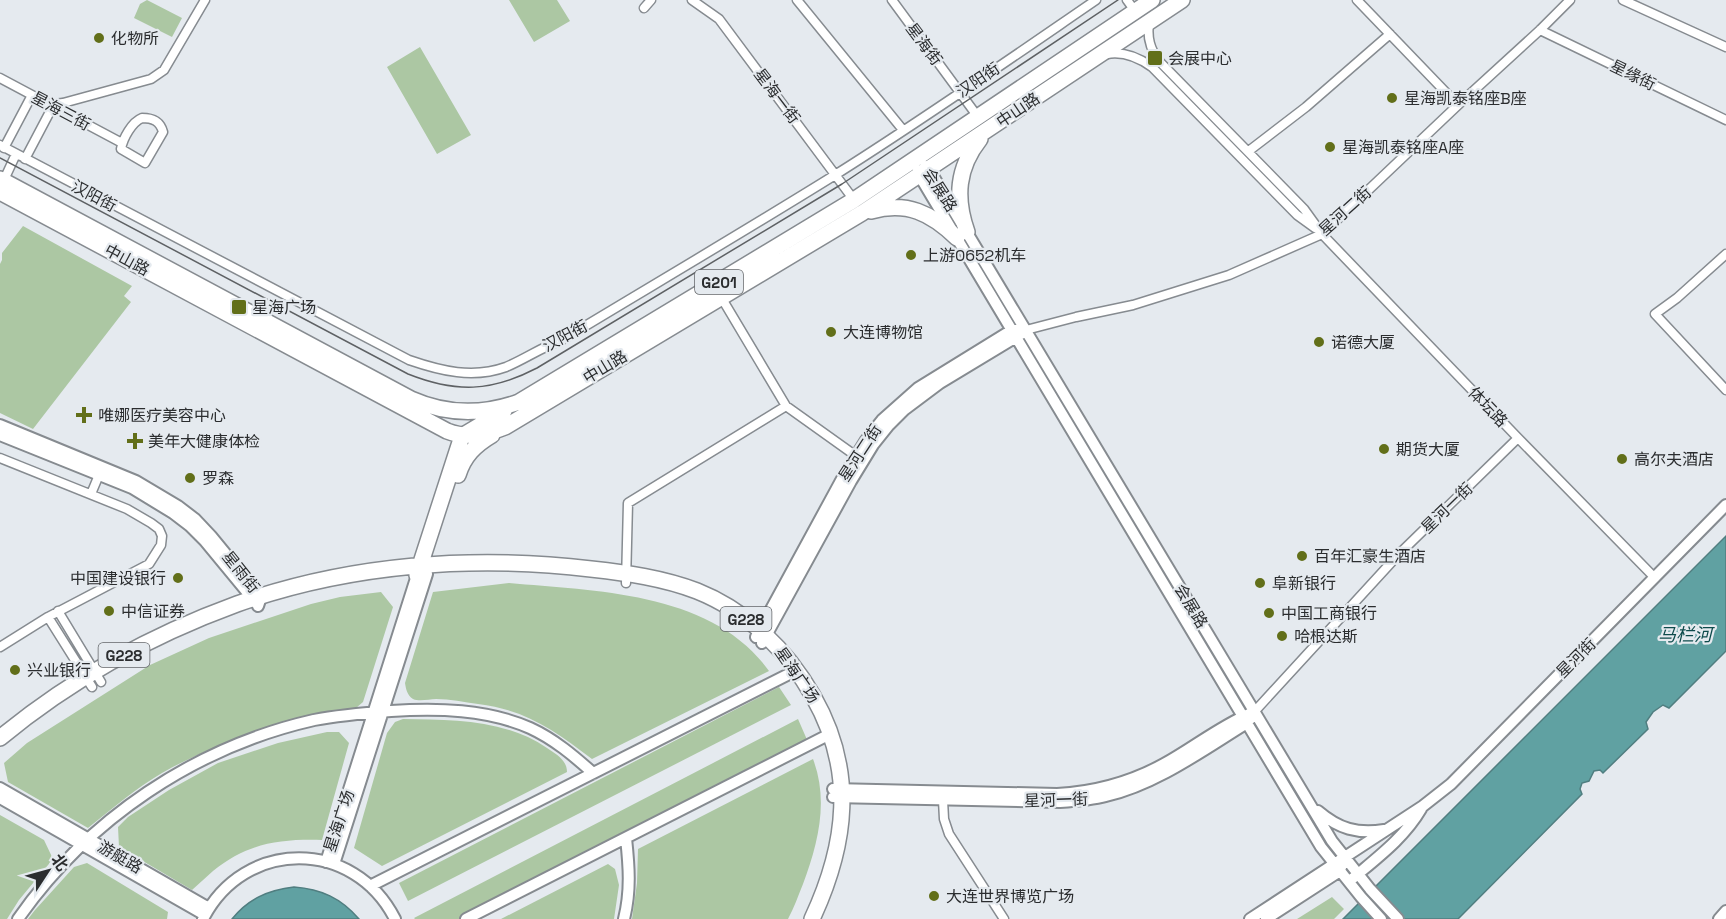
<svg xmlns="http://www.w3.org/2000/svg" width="1726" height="919" viewBox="0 0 1726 919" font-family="'Space Grotesk','Noto Sans SC',sans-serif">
	<rect width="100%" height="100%" fill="#e5eaef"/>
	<path fill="#acc7a3" d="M147,0L182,18L172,37L134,18L140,4Z
		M509,0H557L570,21L534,42Z
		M420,47L471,135L437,154L387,67Z
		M23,226L132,286L124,296L131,302L33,429L0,413V264L2,260V253Z
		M509,583C597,591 713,592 769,671L592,759C554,730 526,710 478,704C464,702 450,699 436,699C429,699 420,702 413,699C407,695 406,689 405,683L433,592Z
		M381,592L393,607L363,702L356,708C289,721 222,739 162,773C136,788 112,809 88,828L8,782L4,763L27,743L150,665L209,638L311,604L340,597Z
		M779,687L791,705L408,901L399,883Z
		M403,719C453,720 504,719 547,748C556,754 567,760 567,772L382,866L354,848L387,733L395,722Z
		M798,719L808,742L461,919H415L414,918Z
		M327,732H339L349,743L322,840C279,839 248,843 213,871C206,877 199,884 192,890L119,847L118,827L128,817L169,790L218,763L278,743Z
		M813,759C829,801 818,844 803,884C798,896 794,908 788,919H632L637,883L638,849Z
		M0,815L44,840L53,859L19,900L7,919H0Z
		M87,863L168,912L167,919H28L35,910L74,867Z
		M608,864L615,869L619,885L614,919H501Z
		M1332,897L1344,909L1334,919H1297Z"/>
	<path fill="#60a1a2" stroke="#507e80" stroke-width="1.5" d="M1726,536V651L1669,708L1663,705L1653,712L1646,722L1648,729L1603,773L1600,770L1594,771L1589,781L1582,783L1580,789L1582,794L1458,919H1343Z
		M294,887C321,889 341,898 359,919H232C248,899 268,890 294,887Z"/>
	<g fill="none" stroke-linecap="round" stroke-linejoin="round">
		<g stroke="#868b90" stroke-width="11">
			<path id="street" d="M692,0L719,19L854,200
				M797,0L903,130
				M892,0L978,117
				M1127,0L1135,11
				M1357,0L1458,105
				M1623,0L1726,47
				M644,8L651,0
				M1149,23C1147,38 1150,49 1159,61L1304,209L1322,234L1518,438L1655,578
				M1540,30L1726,120
				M1107,54C1124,51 1138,57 1152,67L1297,215L1315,228
				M0,78L122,143
				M142,118C153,118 160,121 163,132L145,163L121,149C123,138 132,122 142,118Z
				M0,145L409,360C441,371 473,379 506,367C525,359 542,347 562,340C653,285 745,231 835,175C924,119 1010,59 1096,0
				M4,148L32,95
				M1250,150L1306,107L1390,34
				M25,159L54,104L63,103L151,79L164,70L205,0
				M3,182L16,154
				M1726,254L1677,298L1655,314L1726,390
				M721,297L786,406L856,456
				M1026,330L1076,317L1133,305L1229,275L1322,234L1458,105L1540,30L1570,0
				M0,458L127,509L151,523L159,529L162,536L161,545L149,564L48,617L0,647
				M91,494L101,470
				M626,583L628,503L786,406
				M58,611L101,682
				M48,617L92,687
				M1255,711L1399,554L1518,438
				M943,800L944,819L949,834L1004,919"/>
		</g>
		<g stroke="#868b90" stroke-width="14">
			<path id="secondary" d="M925,166L929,169L942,191L1332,841L1370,889L1398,919
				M918,170L919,175L1321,847L1361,897L1381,919
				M0,425L136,481L178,506L195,519L211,536L261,597L258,606
				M0,435L132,488L173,513L190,526L205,541L257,604
				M756,637L843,477L866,440L882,420L918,388L1012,330H1018
				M762,643L851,481L873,445L889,425L904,410L940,383L1021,334
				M0,788L209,908
				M833,789L1057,794C1095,792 1131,782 1164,764C1193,748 1219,727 1249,714
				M833,797L1060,802C1076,801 1091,800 1106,796C1157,784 1203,750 1247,723L1250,719
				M0,798L205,915
				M1318,811C1339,829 1357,834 1384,830
				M326,862L417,575
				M334,864L427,574
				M1352,879C1378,857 1404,838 1421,809
				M370,886L797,670
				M18,919C88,819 195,747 314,720C340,715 365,713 391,711C437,708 487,709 530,728C554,739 574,756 593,773
				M203,919C244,838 354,838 395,919
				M466,919L830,734
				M624,919C631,891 629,866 626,838
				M1250,919L1423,806L1451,784L1726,505
				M1266,919L1340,871L1342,864
				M1719,919L1726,911"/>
		</g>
		<g stroke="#868b90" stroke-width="18">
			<path id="highway" d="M0,179L411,399C447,415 483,415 519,402L854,200L1152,0
				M0,192L447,431C467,439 485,435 505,427L862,213L1182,0
				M871,211C907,201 931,213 957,238
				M967,232C955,198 957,168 980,139
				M458,475C464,456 475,445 492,435
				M417,575L462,436L504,411
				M0,738C70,680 152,635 237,604C350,564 473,555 591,569C627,573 663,578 697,591C747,611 787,650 813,696C856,771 847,844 812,919"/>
		</g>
		<use href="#street" stroke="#fff" stroke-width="8"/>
		<use href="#secondary" stroke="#fff" stroke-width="10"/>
		<use href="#highway" stroke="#fff" stroke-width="15"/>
		<path stroke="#5e6164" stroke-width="1.5" d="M0,158L408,374C456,393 491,392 537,368L842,184L1118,0"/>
	</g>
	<g fill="#626f19" stroke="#e5eaef" stroke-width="2">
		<circle cx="99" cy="38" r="6"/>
		<rect x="1147" y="50" width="16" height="16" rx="3"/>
		<circle cx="1392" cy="98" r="6"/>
		<circle cx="1330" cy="147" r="6"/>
		<circle cx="911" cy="255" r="6"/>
		<rect x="231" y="299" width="16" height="16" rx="3"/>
		<circle cx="831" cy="332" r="6"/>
		<circle cx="1319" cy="342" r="6"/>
		<path d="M81 406h6v6h6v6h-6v6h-6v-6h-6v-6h6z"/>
		<path d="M132 432h6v6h6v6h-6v6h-6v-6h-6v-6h6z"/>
		<circle cx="1384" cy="449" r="6"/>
		<circle cx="1622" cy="459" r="6"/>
		<circle cx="190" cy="478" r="6"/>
		<circle cx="1302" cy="556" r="6"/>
		<circle cx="178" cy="578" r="6"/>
		<circle cx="1260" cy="583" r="6"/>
		<circle cx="109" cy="611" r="6"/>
		<circle cx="1269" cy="613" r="6"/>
		<circle cx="1282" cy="636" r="6"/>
		<circle cx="15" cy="670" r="6"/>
		<circle cx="934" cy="896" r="6"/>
	</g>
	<g text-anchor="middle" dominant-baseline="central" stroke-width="4.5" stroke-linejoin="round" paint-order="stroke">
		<g fill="#e5eaef" stroke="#636669" stroke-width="1.5">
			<rect x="695" y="270" width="48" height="24" rx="4.5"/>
			<rect x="720.5" y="607" width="51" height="24" rx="4.5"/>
			<rect x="98.5" y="643" width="51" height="24" rx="4.5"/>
		</g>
		<g font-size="15" font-weight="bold" fill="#2b2d2f">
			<text x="719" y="282">G201</text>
			<text x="746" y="619">G228</text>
			<text x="124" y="655">G228</text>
		</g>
		<g font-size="16" fill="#2b2d2f" stroke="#e5eaef" text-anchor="start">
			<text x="111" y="38">化物所</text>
			<text x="1168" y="58">会展中心</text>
			<text x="1404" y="98">星海凯泰铭座B座</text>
			<text x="1342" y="147">星海凯泰铭座A座</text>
			<text x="923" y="255">上游0652机车</text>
			<text x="252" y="307">星海广场</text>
			<text x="843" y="332">大连博物馆</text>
			<text x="1331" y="342">诺德大厦</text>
			<text x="98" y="415">唯娜医疗美容中心</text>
			<text x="148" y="441">美年大健康体检</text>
			<text x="1396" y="449">期货大厦</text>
			<text x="1634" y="459">高尔夫酒店</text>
			<text x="202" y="478">罗森</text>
			<text x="1314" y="556">百年汇豪生酒店</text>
			<text x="166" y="578" text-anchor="end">中国建设银行</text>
			<text x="1272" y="583">阜新银行</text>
			<text x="121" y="611">中信证券</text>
			<text x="1281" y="613">中国工商银行</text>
			<text x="1294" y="636">哈根达斯</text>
			<text x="27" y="670">兴业银行</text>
			<text x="946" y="896">大连世界博览广场</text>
		</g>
		<g font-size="16" fill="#2b2d2f" stroke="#e5eaef">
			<text transform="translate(924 44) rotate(53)">星海街</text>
			<text transform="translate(1633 75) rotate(26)">星缘街</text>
			<text transform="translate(978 80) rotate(-34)">汉阳街</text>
			<text transform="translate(777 96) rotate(53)">星海一街</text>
			<text transform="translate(1018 110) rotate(-34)">中山路</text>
			<text transform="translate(61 111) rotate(28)">星海三街</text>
			<text transform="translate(940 190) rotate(57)">会展路</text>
			<text transform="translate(94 196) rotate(28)">汉阳街</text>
			<text transform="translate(1345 211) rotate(-42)">星河二街</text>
			<text transform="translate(127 260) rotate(28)">中山路</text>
			<text transform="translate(565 336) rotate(-28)">汉阳街</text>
			<text transform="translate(605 367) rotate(-31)">中山路</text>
			<text transform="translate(1488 407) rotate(46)">体坛路</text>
			<text transform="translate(860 453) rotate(-57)">星河二街</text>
			<text transform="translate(1447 508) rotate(-44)">星河一街</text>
			<text transform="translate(241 572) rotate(51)">星雨街</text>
			<text transform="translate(1191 606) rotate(59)">会展路</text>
			<text transform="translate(1576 658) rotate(-45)">星河街</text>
			<text transform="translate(797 675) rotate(55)">星海广场</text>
			<text transform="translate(1056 800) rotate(-2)">星河一街</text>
			<text transform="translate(339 821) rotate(-72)">星海广场</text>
			<text transform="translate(120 857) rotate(30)">游艇路</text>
		</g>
		<g font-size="18" font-style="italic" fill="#0d4a4b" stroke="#e5eaef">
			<text x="1685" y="634">马栏河</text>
		</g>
	</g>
	<g transform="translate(48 871) rotate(54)" stroke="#e5eaef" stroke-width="4.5" paint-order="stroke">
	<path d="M0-4.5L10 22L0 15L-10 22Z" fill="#2b2d2f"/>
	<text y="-9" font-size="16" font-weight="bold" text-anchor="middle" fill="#2b2d2f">北</text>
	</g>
</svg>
